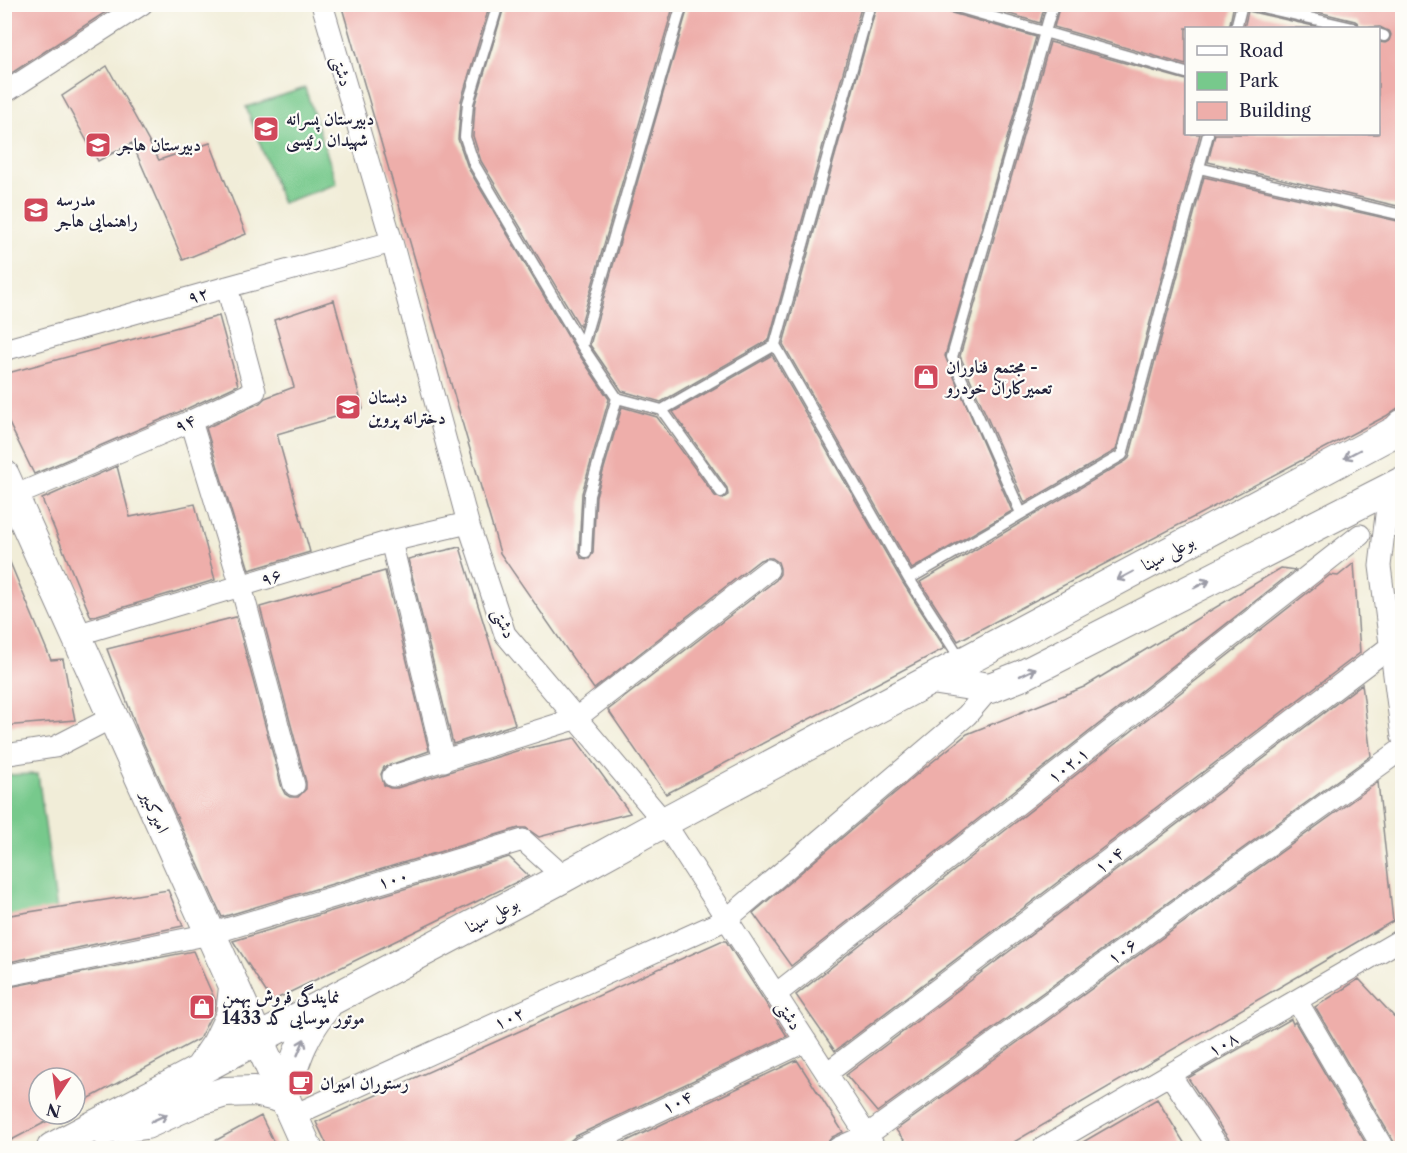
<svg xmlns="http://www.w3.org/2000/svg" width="1407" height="1153" viewBox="0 0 1407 1153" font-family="'Libre Caslon Text',Amiri,serif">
	<rect width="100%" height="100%" fill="#fdfcf7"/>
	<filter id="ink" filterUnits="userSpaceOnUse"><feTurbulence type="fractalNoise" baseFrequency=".0167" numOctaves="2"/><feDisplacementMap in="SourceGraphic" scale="12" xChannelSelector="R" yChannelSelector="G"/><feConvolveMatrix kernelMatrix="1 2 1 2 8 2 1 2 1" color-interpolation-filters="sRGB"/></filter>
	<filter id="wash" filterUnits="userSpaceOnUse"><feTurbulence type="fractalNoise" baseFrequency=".008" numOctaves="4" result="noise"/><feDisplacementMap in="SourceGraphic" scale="24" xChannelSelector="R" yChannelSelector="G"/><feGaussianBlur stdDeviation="1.35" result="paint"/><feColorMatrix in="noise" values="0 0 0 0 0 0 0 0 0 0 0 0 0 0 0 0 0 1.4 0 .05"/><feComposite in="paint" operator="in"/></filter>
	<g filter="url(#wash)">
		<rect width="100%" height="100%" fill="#f1edd8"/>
		<path fill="#77c98c" stroke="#4c7664" stroke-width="1.5" d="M305,88L337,184L282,203L246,107Z
			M38,774L57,912L5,918L4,775Z"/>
		<g id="blocks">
			<path fill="#eeaeaa" d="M4,4H118L4,78Z
				M341,4H490L461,101L458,139L468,168L576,350L609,399L582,493L579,552L581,558L589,559L593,553L596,496L622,407L657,417L715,496L722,499L728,495L727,488L673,412L772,355L903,583L945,648L666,794L608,710L776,580L780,574V568L778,562L772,558H766L760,560L594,689L500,553Z
				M505,4H674L580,327L481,161L473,136L475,104Z
				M689,4H862L769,340L661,402L622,391L590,345Z
				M877,4H940L945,11L1036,37L945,356L1012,511L912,569L783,344Z
				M976,4H1045L1040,23Z
				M1060,4H1234L1229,28H1186V65L1054,27Z
				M1285,4H1402V207L1208,162L1215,134H1378V42L1385,43L1389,41L1391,35L1390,32L1380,27L1360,28L1358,23L1355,21Z
				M1248,11L1322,28H1244Z
				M1050,42L1186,80V134H1200L1116,450L1025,503L960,356Z
				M107,66L159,160L210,143L246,234L183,260L132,143L98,161L62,96Z
				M1204,177L1402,222V405L1386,416L958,641L920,582L1126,461L1129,458Z
				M334,300L363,409L277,434L310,552L249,570L206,428L260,403L265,398L294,387L274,320Z
				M219,316L238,385L186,409L34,474L4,413V374Z
				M117,466L130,517L195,504L215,580L91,617L42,499Z
				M460,547L515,724L453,744L408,559Z
				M4,548L51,660L63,659L75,720L4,726Z
				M1354,563L1360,653L835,1051L796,995L1330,575L1338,576Z
				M1281,568L1295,570L791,966L753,913L916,775L967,734L1084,687Z
				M385,571L429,751L384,767L381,774L384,785L390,788H397L523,749L575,738L630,813L539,837L526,828H519L222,917L138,731L107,649L236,617L282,788L285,794L290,797H298L306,789V782L260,607Z
				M1362,684L1371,756L877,1112L846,1075Z
				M1378,782L1393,921L1002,1149H911L896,1130Z
				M509,857L529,876L272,1001L233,941Z
				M168,890L183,926L4,963V916Z
				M721,941H726L787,1036L576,1136L570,1141L568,1149H329L316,1122Z
				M193,951L215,1000L214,1010L199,1039L75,1106V1078H39V1114H61L4,1144V988Z
				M1359,979L1402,1025V1149H1396L1394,1142L1315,1007Z
				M1291,1019L1293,1024L1295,1022L1369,1149H1232L1230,1141L1188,1078Z
				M797,1060L843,1132L832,1137L827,1143L815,1149H610Z
				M1157,1099L1188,1149H1071Z
				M261,1116L277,1149H200Z"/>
		</g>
	</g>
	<g filter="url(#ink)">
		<use href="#blocks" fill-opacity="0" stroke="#8a888a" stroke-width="1.5"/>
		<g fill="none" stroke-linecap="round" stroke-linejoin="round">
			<g stroke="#8a888a" stroke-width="13">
				<path id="service" d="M498,4L468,103L465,137L474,164L582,346L617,398L662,410L775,345
					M870,4L775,345L909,579L962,661
					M947,4L1186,73
					M1249,4L1353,28
					M1236,28L1242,4
					M1378,34L1384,36
					M1199,168L1402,215
					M582,346L682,4
					M662,410L721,492
					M1021,513L952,357L1053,4
					M586,552L589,495L617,398
					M909,579L1122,455L1208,134"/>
			</g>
			<g stroke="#8a888a" stroke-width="23">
				<path id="minor" d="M322,4L392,242L468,523L505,634L664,822L875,1148
					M4,93L142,4
					M4,350L227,287L392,242
					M191,421L241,586L294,785
					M1396,485L1386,515L1380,566L1402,737
					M14,496L191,421L255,391L227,287
					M391,541L444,761
					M76,635L391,541L468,523
					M4,755L55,747L113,717
					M393,776L575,719L768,570
					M4,976L210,934L523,840L564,877
					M776,994L1360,535
					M1297,1001L1383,1148
					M827,1073L1391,646
					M1170,1075L1219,1148
					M292,1116L727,919L967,715L990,688
					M581,1148L806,1041
					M838,1148L867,1135L1402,749
					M1043,1148L1402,939"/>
			</g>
			<g stroke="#8a888a" stroke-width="32">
				<path id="secondary" d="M4,475L307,1148
					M932,679L990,688L1023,675L1402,482
					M200,1069L217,1044L231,1015L234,987
					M102,1130L146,1124L197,1101L225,1092L255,1091L283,1098C295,1061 301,1037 326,1006
					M52,1148L564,877L664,822L1396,431L1402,425"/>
			</g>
			<use href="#service" stroke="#fff" stroke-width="10"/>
			<use href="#minor" stroke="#fff" stroke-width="21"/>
			<use href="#secondary" stroke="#fff" stroke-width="30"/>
		</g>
		<defs><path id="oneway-shaft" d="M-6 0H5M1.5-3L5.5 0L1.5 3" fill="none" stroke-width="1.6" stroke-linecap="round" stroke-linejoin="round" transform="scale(1.5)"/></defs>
		<g stroke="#9c9ca7">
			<use href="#oneway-shaft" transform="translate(1352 454) rotate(152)"/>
			<use href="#oneway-shaft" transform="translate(1125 576) rotate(152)"/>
			<use href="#oneway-shaft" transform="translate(1202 584) rotate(-27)"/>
			<use href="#oneway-shaft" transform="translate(1028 672) rotate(-26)"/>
			<use href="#oneway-shaft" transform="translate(301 1047) rotate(-67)"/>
			<use href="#oneway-shaft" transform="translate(159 1118) rotate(-24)"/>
		</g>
	</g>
	<defs>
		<g id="school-square" transform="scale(1.35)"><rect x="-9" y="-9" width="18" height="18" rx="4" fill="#d1495b" stroke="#fdfcf7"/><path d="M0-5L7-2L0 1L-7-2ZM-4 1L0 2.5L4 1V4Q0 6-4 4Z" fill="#fff"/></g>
		<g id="shop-square" transform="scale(1.35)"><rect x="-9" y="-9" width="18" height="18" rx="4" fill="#d1495b" stroke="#fdfcf7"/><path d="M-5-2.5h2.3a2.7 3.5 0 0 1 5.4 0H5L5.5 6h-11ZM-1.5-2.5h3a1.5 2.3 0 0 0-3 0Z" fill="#fff"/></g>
		<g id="cafe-square" transform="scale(1.35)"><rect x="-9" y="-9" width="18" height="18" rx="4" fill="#d1495b" stroke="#fdfcf7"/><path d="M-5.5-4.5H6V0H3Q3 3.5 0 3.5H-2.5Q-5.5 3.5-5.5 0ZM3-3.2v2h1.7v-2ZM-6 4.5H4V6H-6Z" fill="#fff"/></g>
	</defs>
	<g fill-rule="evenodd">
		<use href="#school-square" x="266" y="129"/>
		<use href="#school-square" x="98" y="145"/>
		<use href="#school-square" x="36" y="210"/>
		<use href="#shop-square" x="926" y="377"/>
		<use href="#school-square" x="348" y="407"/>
		<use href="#shop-square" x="202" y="1007"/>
		<use href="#cafe-square" x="301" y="1083"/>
	</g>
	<g text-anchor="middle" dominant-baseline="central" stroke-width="4.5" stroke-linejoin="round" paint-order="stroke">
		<g font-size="18" fill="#22223b" stroke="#fdfcf7">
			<text transform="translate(342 71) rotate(73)">دشتی</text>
			<text transform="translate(198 295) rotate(-16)">۹۲</text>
			<text transform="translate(185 423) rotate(-24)">۹۴</text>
			<text transform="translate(1168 553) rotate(-28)">بوعلی سینا</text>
			<text transform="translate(271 577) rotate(-17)">۹۶</text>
			<text transform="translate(504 623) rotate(65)">دشتی</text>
			<text transform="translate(1068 765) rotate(-38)">۱۰۲.۱</text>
			<text transform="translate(155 812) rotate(66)">امیرکبیر</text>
			<text transform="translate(1109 860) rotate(-37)">۱۰۴</text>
			<text transform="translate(393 879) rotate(-17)">۱۰۰</text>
			<text transform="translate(492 915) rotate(-28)">بوعلی سینا</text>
			<text transform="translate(1122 951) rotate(-36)">۱۰۶</text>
			<text transform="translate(789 1015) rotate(57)">دشتی</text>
			<text transform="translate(509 1018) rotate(-24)">۱۰۲</text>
			<text transform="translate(1223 1044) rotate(-30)">۱۰۸</text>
			<text transform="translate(677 1102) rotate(-26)">۱۰۴</text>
		</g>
		<g font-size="18" font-weight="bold" fill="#22223b" stroke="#fdfcf7" text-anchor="start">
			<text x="286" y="119">دبیرستان پسرانه<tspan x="286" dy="21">شهیدان رئیسی</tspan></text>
			<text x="118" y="145">دبیرستان هاجر</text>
			<text x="56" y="200">مدرسه<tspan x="56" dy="21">راهنمایی هاجر</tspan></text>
			<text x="946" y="367">مجتمع فناوران -<tspan x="946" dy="21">تعمیرکاران خودرو</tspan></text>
			<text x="368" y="397">دبستان<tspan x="368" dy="21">دخترانه پروین</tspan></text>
			<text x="222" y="997">نمایندگی فروش بهمن<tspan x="222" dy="21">موتور موسایی کد 1433</tspan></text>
			<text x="320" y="1083">رستوران امیران</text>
		</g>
	</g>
	<rect width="1407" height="1153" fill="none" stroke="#fdfcf7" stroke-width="24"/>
	<rect x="1185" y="27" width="195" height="108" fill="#fdfcf7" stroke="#a5a5ac" stroke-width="1.5"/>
	<rect x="1197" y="46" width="30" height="9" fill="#ffffff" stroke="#a5a5ac" stroke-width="1.5"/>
	<text x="1239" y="57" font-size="18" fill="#22223b">Road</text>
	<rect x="1197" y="72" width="30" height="18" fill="#77c98c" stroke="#a5a5ac" stroke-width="1.5"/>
	<text x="1239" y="87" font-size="18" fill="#22223b">Park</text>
	<rect x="1197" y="102" width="30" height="18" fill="#eeaeaa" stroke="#a5a5ac" stroke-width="1.5"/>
	<text x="1239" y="117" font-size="18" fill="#22223b">Building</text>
	<g transform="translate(57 1096) rotate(193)"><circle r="28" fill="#fdfcf7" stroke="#a5a5ac" stroke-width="1.5"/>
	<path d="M0-4.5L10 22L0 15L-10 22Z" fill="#d1495b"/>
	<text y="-9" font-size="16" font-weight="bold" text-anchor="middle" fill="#22223b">N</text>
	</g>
</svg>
